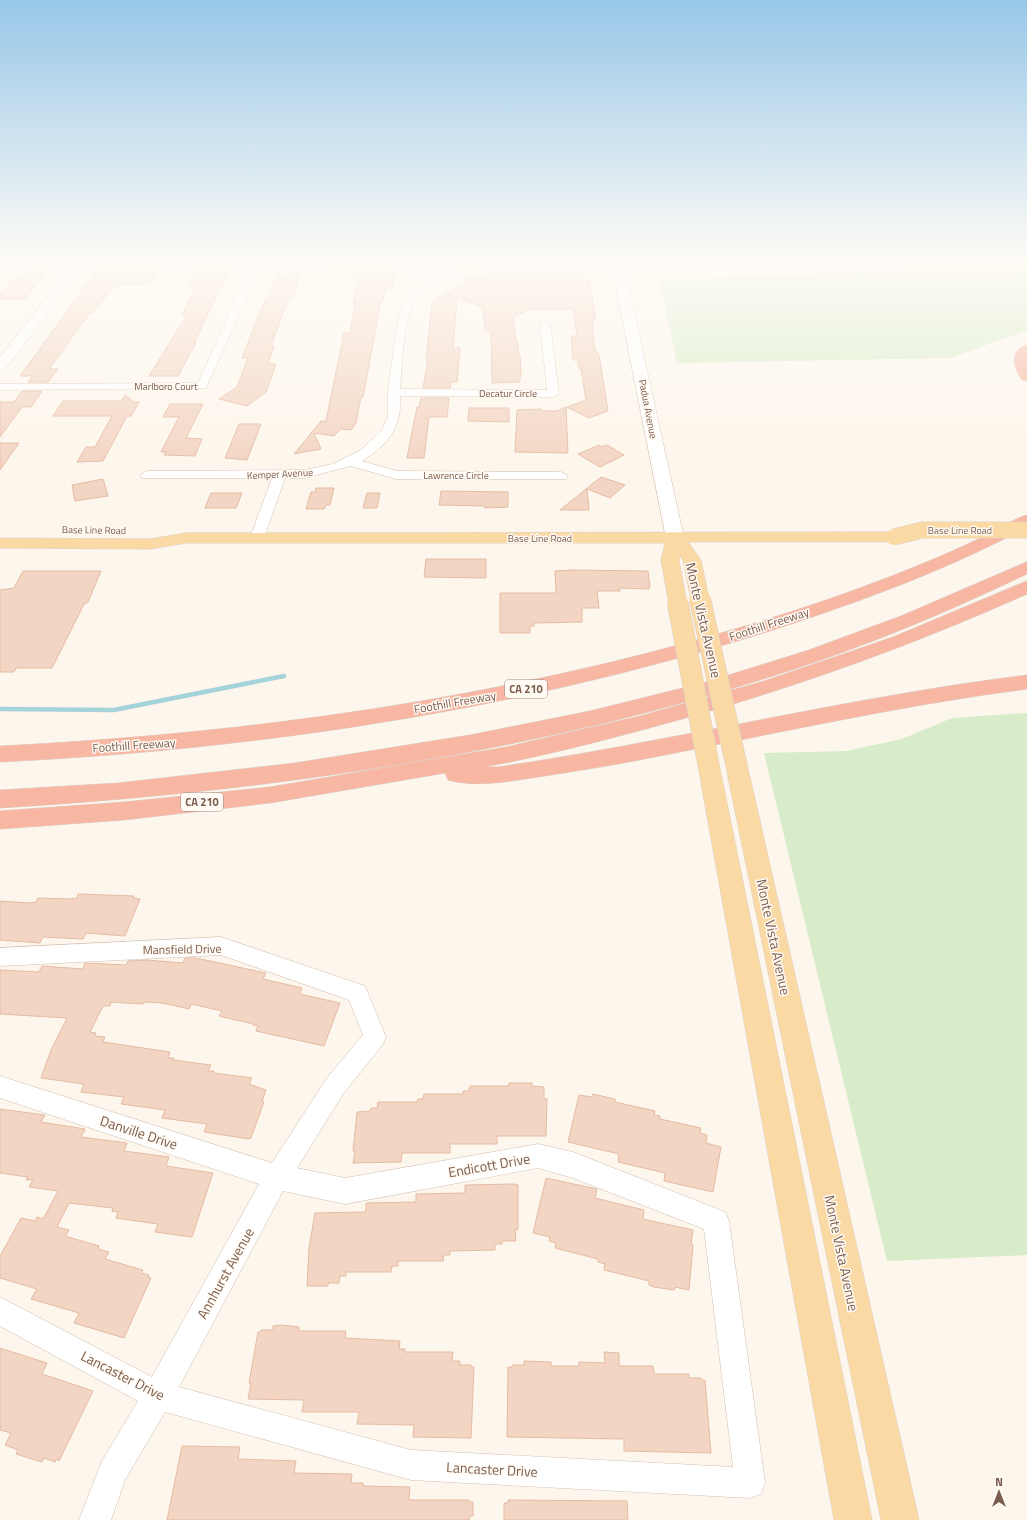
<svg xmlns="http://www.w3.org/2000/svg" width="1027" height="1520" viewBox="0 0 1027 1520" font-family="'Titillium Web',sans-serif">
	<rect width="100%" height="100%" fill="#fdf6ec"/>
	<path fill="#d8ecc9" d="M902,257H1027V330L951,358L677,363L659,280L912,270Z
		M1027,713V1255L887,1261L764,753L846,751L902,739L952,718Z"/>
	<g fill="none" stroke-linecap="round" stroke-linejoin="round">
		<path stroke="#a5d3da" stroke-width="4.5" d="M0,709L114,710L284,676"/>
	</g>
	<path fill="#f3d5c3" stroke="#e6bba3" d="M203,257H235L194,343H196L178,376H149L186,317V315H182L196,286H188Z
		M375,257H396L392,289H385L383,300H381L363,397H361L356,423L351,430L341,429L334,436L314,433L321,449L294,454L321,421H326L344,333H350L355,304H353L360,275H358V273H332L331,268Z
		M453,257H578L579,264H504L463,270Z
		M39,258H58L25,299H0V294L16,276H22Z
		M105,259H126L124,262L164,263L148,285H115L92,314H89L49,369H58L48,382H28L33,376H20Z
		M551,272L580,273L582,279H589L596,319H593L594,324H592L595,351H597L598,355H599L608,411L589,418L567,407L586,400L581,369H579L578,360H573L571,336H577L573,309H530L513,317L516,342H518V354H520L521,376H520V382L492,383L491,332L485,330L482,307L457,298L453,348H460L457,382H451L450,388H423L428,360H426L432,302L470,279L468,277L497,274Z
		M301,274L293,298H289L284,310L271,346H274L268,364H276L266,392L247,406L219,399L237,387L248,358H242L259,314L278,275Z
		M22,391H42L31,407H22L0,437V402H14Z
		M125,395L134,402H139L131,416H127L103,461L77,462L86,447H95L112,416H53L63,401H121Z
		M421,398H449L447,417H429L424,458H407L417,407H419Z
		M170,404H203L186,438L202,439L195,456L164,455L166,452H161L179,417H163Z
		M566,407L568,453L515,452L517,410L541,409L542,411H557Z
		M469,408H509V422L468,421Z
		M239,424H261L247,460L225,458Z
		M0,443H19L0,470Z
		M599,445L602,447L607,445L624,455L600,467L578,454Z
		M601,477L625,485L610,498L587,489L589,510H560Z
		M103,479L108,496L75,501L72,485Z
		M316,488H334L330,505H326L324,509H306L311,492H315Z
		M441,491L508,492V507L485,508V506L439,505Z
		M211,493H242L236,508H205Z
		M367,493H380L377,508H363Z
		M426,559H486V578L424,577Z
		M571,570L648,571L650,586L649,589L620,588V591H597L599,608H582V622L534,623V626H530V633H500V593H556L555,571Z
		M23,571H101L88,602L84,604L52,668H16L14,672H0V590L14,588Z
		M78,894L134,896L133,898L140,899L125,936L86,933L83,939L43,937L40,943L0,940V901L30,903L36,902L38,898L70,899L77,898Z
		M185,958H196L266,973L263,979L302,988L300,994L340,1003L324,1046L256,1031L258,1026L253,1025V1024L219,1016L222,1011L191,1004L189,1009L162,1003L144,1002L143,1004L111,1002L110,1006H103L90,1032L96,1033L95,1036L105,1037L103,1042L170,1052L168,1058H174L173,1060L211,1065L208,1071H214V1073L252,1078L249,1084L266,1090L262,1102H264L251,1138L249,1139L204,1132L207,1124L162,1118L165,1110L121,1104L124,1097L81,1092L84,1084L41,1078L51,1050L67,1018L0,1014V970L39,972L42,966L83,969L85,963L126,965L128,961L147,960L183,963Z
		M509,1083H532V1086L544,1087V1099H547L546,1136H497V1144H450V1153H402L401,1162L353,1163L355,1151H353L357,1112L370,1111L371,1108H377L378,1102H417L418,1099H423L424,1094H463V1091H469L470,1086H509Z
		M593,1094L615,1099V1102L655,1111L654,1115L660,1116V1119L701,1128L700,1133L707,1135L706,1143L721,1147L713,1192L664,1181L665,1173L618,1162L619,1154L568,1142L579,1095L592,1097Z
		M0,1109L45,1115L41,1122L85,1129L81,1137L127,1143L124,1151L169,1157L166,1166L213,1173L192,1237L155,1232L158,1224L116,1218L118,1212L112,1211L113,1208L69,1203L57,1227L69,1230L65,1236L99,1246L98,1249L109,1252L105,1259L143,1270L141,1273L149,1275L148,1277L151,1278L124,1338L74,1323L79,1313L31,1299L37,1289L0,1278V1256L21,1218L35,1221L37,1217L43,1219L58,1191L29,1187L33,1180H26L28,1177L0,1173Z
		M546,1178L597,1189L595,1198L644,1210L643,1219L693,1230L691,1244L693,1245L689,1290L675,1287L674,1290L654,1287L649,1285V1281L604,1270L605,1264L598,1262V1259L555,1248L556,1243L549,1241L550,1237L533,1233Z
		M514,1184L518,1185V1230L515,1229L516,1241H502V1244H495V1250L450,1251V1255H444L443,1261H398V1266H392L391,1272H346V1276H340L339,1283H328V1286H307L309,1248L315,1213L366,1212V1203L416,1202V1194L465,1193V1185Z
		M281,1325L299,1327V1331H346L345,1338L400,1341L399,1349H405V1352H453L452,1361H460L459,1365H471V1367H474L471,1438L413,1437L414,1425L357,1424L359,1412H302L304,1400L248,1399L251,1383H249L258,1332H261V1330H273V1326Z
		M0,1348L47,1363L42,1374L93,1391L59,1461L56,1459L55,1462L44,1458L42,1462L35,1460L16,1454L18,1450L5,1445L11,1433L0,1430Z
		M604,1352L619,1353V1366H653L654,1374H689V1378H701V1380H705L711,1453L624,1451V1439L507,1437L508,1367H512L513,1365H524V1361L551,1362V1366H579V1362L605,1363Z
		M182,1446L240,1447L238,1459L296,1461L294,1473L352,1474L351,1483H363V1486L410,1487L409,1500H469V1502H473V1516H470L469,1520H167Z
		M508,1500L627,1501L628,1520H504V1503H508Z"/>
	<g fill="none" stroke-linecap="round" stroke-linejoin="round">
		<g stroke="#d1beb0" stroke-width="1">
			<path id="street" d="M409,263L428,267L446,275L481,268L504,266H592L597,269L592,272C552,271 438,263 414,302C403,319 402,367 400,389L547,390L540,324L545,321L550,324L559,394L553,397L400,396C402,427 389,444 362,461L397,471L561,472L568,476L566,479H396L351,466L305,478H285L264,538L262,541H252L250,538L272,478H142L140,475L147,471L305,470L333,464L361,450L381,431L388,417V392L396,332L401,308L413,291L427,282L412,276L404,266ZM417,270L437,278L435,279Z
				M255,265L260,268L206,388L0,390V384L198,383L250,268Z
				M221,937L365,986L386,1037L383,1044L343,1094L297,1168L345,1178L538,1144L573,1152L725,1212L729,1221L765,1483L761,1494L750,1498L411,1480L165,1412L125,1480L111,1520H79L102,1461L138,1401L0,1326V1297L152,1377L259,1184L0,1098V1076L272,1163L327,1078L363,1035L349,1000L221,955L0,966V948ZM538,1168L573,1178L704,1229L733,1467L411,1450L179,1387L283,1191L345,1204Z"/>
		</g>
		<g stroke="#d6c0b0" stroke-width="1">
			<path id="secondary" d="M79,257H91L5,369L0,370V357Z
				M610,257H622L684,538L681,542L675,543L669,542L666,538Z"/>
		</g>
		<g stroke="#dad1cd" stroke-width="1">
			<path id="primary" d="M894,532L900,533L903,537L900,541L894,542H688L701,560L709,599L707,603L700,605L693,603L691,599L683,560L680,556L679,560L687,604L685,608L678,610L671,608L669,604L661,560L665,543H186L150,549L0,548V538L150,539L186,533Z
				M739,769L747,771L750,777L919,1520H881L728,777L731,771Z
				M712,775L720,777L723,783L872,1520H834L701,783L704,777Z"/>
		</g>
		<g stroke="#dad1cd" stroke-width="1">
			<path id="highway" d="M1027,345V381L1022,380C1014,369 1008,350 1027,345Z
				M1027,515V527C947,570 862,601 776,629C526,709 262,749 0,762V746C246,734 498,699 735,629C803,609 870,586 936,558C955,550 975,541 994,531C1004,526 1015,518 1027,515Z
				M1027,562V574C960,606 891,636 821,660C557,751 277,791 0,808V790L118,783L295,763L470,735L590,711L703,683L809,650L901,616Z
				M1027,581V594C909,647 788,690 664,724C605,740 545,756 484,767H498C675,741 849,697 1027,675V689C895,706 765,736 634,761C602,767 570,772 538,777C510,781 476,788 448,780L445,773L270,803L124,820L0,829V811L124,802L270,787L506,747L640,716L764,681L893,637Z"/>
		</g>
		<use href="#street" fill="#fff" fill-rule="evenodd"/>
		<use href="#secondary" fill="#fff" fill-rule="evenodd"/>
		<use href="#primary" fill="#fbd9a5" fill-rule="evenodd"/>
		<use href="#highway" fill="#f7b7a3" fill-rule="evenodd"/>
		<g stroke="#dad1cd" stroke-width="17" stroke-linecap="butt">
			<path id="primary-bridge-far1" d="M894,537L922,530H1027"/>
		</g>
		<g stroke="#dad1cd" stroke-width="22" stroke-linecap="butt">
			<path id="primary-bridge" d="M700,599L739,777
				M678,604L712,783"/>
		</g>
		<use href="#primary-bridge-far1" stroke="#fbd9a5" stroke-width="16"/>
		<use href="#primary-bridge" stroke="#fbd9a5" stroke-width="21"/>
	</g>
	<linearGradient id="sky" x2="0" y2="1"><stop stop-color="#97c7e8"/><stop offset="0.55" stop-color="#fefbf6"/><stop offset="1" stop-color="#fefbf6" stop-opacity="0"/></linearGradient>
	<rect width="1027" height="470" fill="url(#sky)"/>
	<g text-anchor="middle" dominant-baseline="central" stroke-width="3" stroke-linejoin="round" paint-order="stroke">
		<g font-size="10" fill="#7a5c4d" stroke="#fffaf3">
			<text x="166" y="386">Marlboro Court</text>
			<text x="508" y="393">Decatur Circle</text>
			<text transform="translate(648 409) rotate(79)">Padua Avenue</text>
			<text transform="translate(280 474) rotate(-3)">Kemper Avenue</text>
			<text x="456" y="475">Lawrence Circle</text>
			<text transform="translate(94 530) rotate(1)">Base Line Road</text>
			<text x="960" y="530">Base Line Road</text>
			<text x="540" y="538">Base Line Road</text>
		</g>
		<g fill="#fffaf3" stroke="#a28b7f" stroke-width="1">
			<rect x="505" y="680" width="42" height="18" rx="3"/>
			<rect x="181" y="793" width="42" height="18" rx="3"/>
		</g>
		<g font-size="11" font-weight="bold" fill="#7a5c4d">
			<text x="526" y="689">CA 210</text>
			<text x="202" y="802">CA 210</text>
		</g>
		<g font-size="12" fill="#7a5c4d" stroke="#fffaf3">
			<text transform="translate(769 624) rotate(-18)">Foothill Freeway</text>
			<text transform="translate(455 702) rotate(-10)">Foothill Freeway</text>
			<text transform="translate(134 745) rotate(-4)">Foothill Freeway</text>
			<text transform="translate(182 949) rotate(-1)">Mansfield Drive</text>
		</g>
		<g font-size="14" fill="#7a5c4d" stroke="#fffaf3">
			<text transform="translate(704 620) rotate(77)">Monte Vista Avenue</text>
			<text transform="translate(774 937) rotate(78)">Monte Vista Avenue</text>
			<text transform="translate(139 1132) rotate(18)">Danville Drive</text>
			<text transform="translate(489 1165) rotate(-10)">Endicott Drive</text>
			<text transform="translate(842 1253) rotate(78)">Monte Vista Avenue</text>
			<text transform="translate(225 1273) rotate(-61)">Annhurst Avenue</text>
			<text transform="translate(123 1375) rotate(27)">Lancaster Drive</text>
			<text transform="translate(492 1469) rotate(3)">Lancaster Drive</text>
		</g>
	</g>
	<g transform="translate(999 1492)" stroke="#fffaf3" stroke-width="3" paint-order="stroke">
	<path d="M0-3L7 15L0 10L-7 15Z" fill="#7a5c4d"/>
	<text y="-6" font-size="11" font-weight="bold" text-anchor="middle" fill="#7a5c4d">N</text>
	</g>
</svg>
